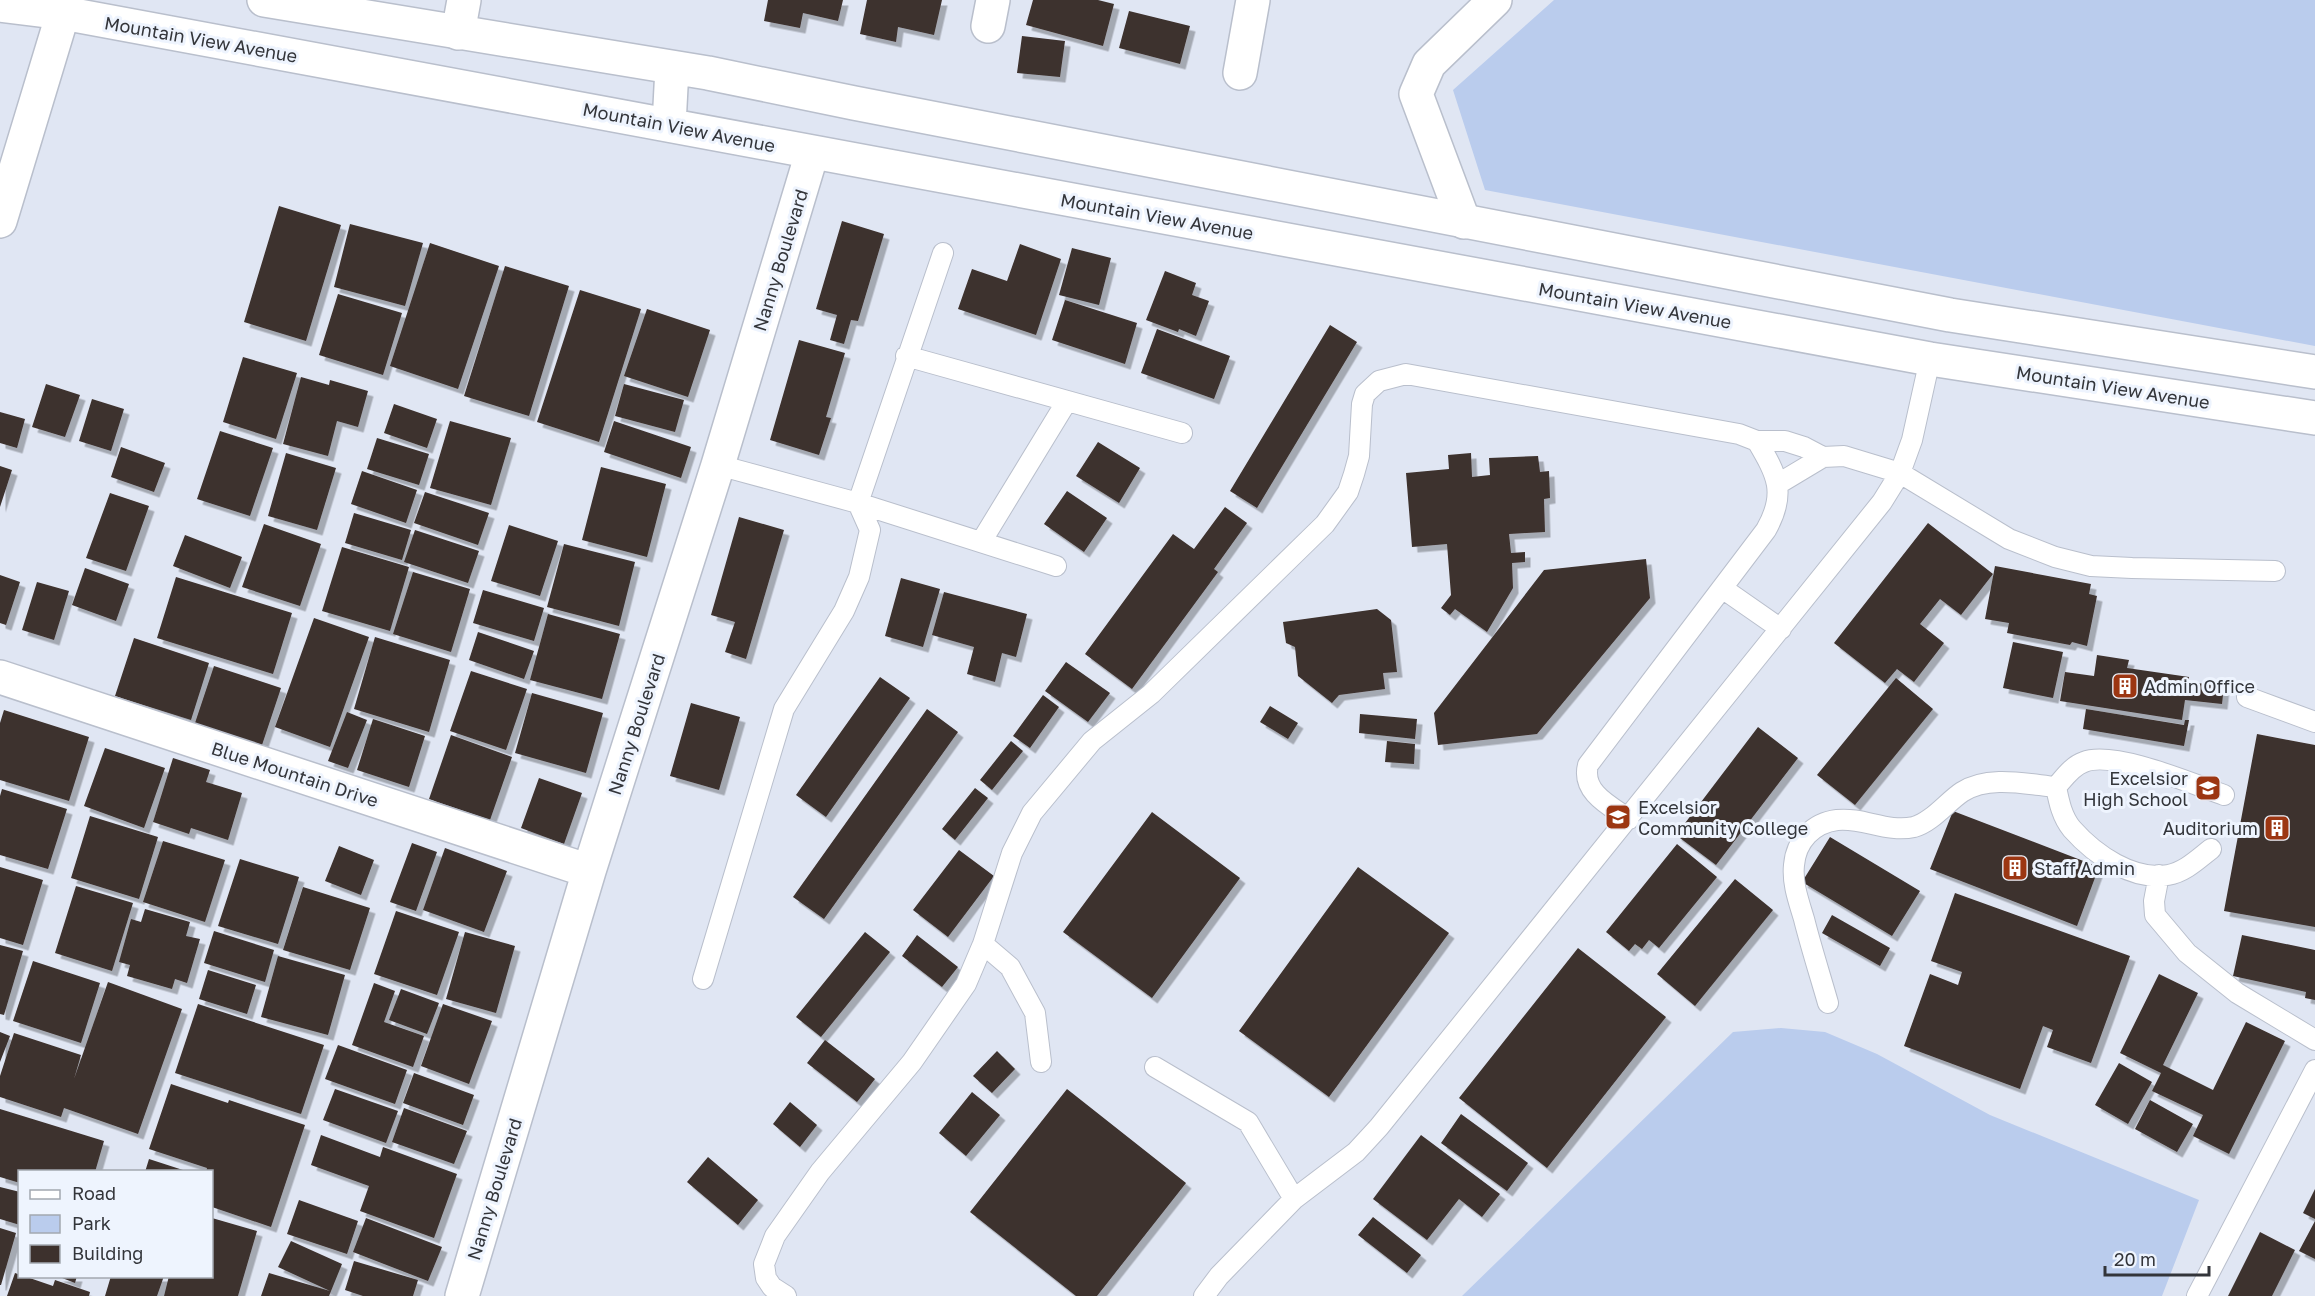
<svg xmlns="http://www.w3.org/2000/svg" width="2315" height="1296" viewBox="0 0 2315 1296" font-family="'Golos Text',sans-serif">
	<defs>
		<filter id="shadow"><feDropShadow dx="5.5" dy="5.5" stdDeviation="0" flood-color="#0004"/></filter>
	</defs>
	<rect width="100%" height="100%" fill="#e0e6f3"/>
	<path fill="#bacced" d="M1554,0H2315V346L1485,190L1453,90Z
		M1781,1028L1825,1032L1877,1054L1990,1115L2199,1200L2162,1296H1462L1733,1032Z"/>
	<path fill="#3d312d" filter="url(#shadow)" d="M768,0H843L838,21L803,13L800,28L764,21Z
		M867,0H942L934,35L898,27L896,42L860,34Z
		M1033,0H1098L1114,4L1103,46L1026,25Z
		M1129,11L1190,26L1180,64L1119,48Z
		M1022,36L1065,41L1060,77L1017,73Z
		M279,206L341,225L306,341L244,322Z
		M842,221L884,234L858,321L851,320L844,344L830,340L837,315L816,309Z
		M350,224L423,243L405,306L334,287Z
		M430,243L499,266L458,389L390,366Z
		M1020,244L1061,259L1036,335L958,309L972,269L1007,281Z
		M1072,248L1111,258L1099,305L1059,295Z
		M505,266L569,286L529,416L464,396Z
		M1165,271L1196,283L1192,295L1209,301L1196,336L1179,329L1178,332L1146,320Z
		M580,290L641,309L599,442L537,422Z
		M338,294L402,313L383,375L319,355Z
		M1065,300L1137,323L1125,364L1052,340Z
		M647,309L710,330L688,397L624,376Z
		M1330,325L1357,342L1257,508L1230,491Z
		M1157,329L1230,356L1214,399L1141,373Z
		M799,340L845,353L826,417L831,418L819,455L770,440Z
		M243,357L297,373L276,439L223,422Z
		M301,377L329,385L330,380L368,391L358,427L337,421L328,456L283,444Z
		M46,384L80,395L65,437L32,427Z
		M624,384L684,400L675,432L615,416Z
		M92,399L124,409L111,451L79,441Z
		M394,404L437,419L427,448L384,433Z
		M0,412L25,419L17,448L0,443Z
		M450,421L511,438L491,505L430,488Z
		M614,421L691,447L681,478L604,452Z
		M220,431L273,448L250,516L197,499Z
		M377,438L429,454L419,485L367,469Z
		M1098,442L1140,468L1119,503L1076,476Z
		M121,447L165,463L154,492L111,477Z
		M286,453L336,468L317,530L268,516Z
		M1471,453L1472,477L1490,475L1489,458L1538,456L1540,472L1549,471L1550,498L1544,499L1545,532L1509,534L1511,553L1525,552V562L1512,563L1513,588L1487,632L1455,609L1450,615L1441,608L1451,595L1447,544L1412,547L1406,473L1449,469L1448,455Z
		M0,466L12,470L0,507Z
		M601,467L666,484L647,557L582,540Z
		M362,471L417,490L406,523L351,504Z
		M1067,491L1107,518L1084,552L1044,524Z
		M425,492L489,513L478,545L414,523Z
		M110,493L149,506L126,571L86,558Z
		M1225,507L1247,523L1214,569L1218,572L1132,689L1085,654L1173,534L1194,549Z
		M354,513L411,530L402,560L345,543Z
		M739,517L784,530L746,659L725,652L735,622L711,615Z
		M1928,523L1993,574L1961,615L1940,599L1920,624L1944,643L1914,682L1897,669L1885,683L1834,643Z
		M264,524L321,544L300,606L242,587Z
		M509,525L558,541L540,596L491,581Z
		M415,530L479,551L468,583L404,562Z
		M185,535L242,557L230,588L173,566Z
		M564,544L635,562L619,626L547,607Z
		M342,547L409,567L390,631L322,611Z
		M1646,559L1650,598L1537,734L1438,745L1434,713L1544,570Z
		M1995,566L2091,584L2089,594L2097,596L2087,646L2072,642L2070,645L2007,633L2009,623L1985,619Z
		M85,568L129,584L116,621L72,605Z
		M413,572L470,589L451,652L393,634Z
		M0,575L20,582L6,625L0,623Z
		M176,577L292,613L273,674L157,638Z
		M901,578L940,589L923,647L885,636Z
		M37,582L69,591L54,640L22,630Z
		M483,590L544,608L534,641L473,623Z
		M944,592L1027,614L1016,657L1002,653L995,682L967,674L974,647L932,635Z
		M1377,609L1391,620L1397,672L1383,673L1385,689L1339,695L1332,703L1298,676L1295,647L1286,643L1283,622Z
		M548,614L620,634L602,699L530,680Z
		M314,618L369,637L330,747L275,727Z
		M478,632L534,651L524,679L469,660Z
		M375,637L450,660L429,732L354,709Z
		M134,638L209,663L191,720L115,696Z
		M2013,642L2063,652L2053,698L2003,688Z
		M2097,655L2129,660L2127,668L2189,677L2188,682L2224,686L2222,704L2185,700L2182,720L2060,701L2065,672L2094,676Z
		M1066,662L1110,693L1088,722L1045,691Z
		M214,666L281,688L262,745L195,723Z
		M471,671L527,689L506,750L450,731Z
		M880,677L910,698L826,817L796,795Z
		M1896,678L1933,709L1855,805L1817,775Z
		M532,693L603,713L586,773L515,753Z
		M1043,695L1059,707L1030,748L1013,736Z
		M691,703L740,717L719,790L670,776Z
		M1270,706L1298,723L1288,739L1260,722Z
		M927,709L958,732L824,919L793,897Z
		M2086,709L2184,725L2185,720H2189L2184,746L2083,729Z
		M4,710L89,737L69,801L0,780V723Z
		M347,712L367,720L348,768L328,761Z
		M1360,714L1417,719L1415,739L1359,733Z
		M373,719L425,736L409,787L357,770Z
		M1758,727L1798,758L1716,865L1676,835Z
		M2257,734L2315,745V927L2224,911Z
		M451,735L512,757L490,820L429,799Z
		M1011,741L1023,751L992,790L980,780Z
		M1387,741L1415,744L1414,764L1385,762Z
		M105,748L165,768L144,828L84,806Z
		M173,758L210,770L206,782L242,793L228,840L191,828L189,834L153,822Z
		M539,778L582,793L564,844L521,828Z
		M975,788L988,798L955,840L942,829Z
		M2,789L67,809L48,869L0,855V796Z
		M1953,811L2099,867L2077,926L1930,869Z
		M1152,812L1240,878L1152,998L1063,932Z
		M90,816L158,837L139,899L71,878Z
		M1830,837L1920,891L1892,936L1802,882Z
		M163,841L225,860L205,922L143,902Z
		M412,843L437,852L416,911L390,902Z
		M1677,844L1717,877L1659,948L1649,940L1642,949L1635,944L1629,951L1606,932Z
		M339,846L374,860L361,895L325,881Z
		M445,848L507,871L484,932L423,910Z
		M959,850L994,876L948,937L913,910Z
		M240,859L299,877L278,944L218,926Z
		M0,867L43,880L23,945L0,938Z
		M1358,867L1449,933L1329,1097L1239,1031Z
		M1735,879L1773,910L1695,1006L1657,974Z
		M76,886L133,903L112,971L55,953Z
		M303,887L370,908L350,970L283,950Z
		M1955,893L2130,956L2091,1063L2047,1047L2053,1030L2043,1026L2020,1089L1904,1046L1930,974L1958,985L1962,972L1931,961Z
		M145,909L190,922L186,936L200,939L187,983L175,979L172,989L127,976L130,965L119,962L131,919L141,922Z
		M396,911L459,932L437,995L374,974Z
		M1832,915L1890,948L1880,966L1822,933Z
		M214,931L274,950L265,982L204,963Z
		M465,932L515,946L496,1013L446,999Z
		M865,932L890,952L821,1037L796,1017Z
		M917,935L958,967L942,987L902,956Z
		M2242,935L2315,950V1000L2305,998L2306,992L2233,976Z
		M0,945L23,951L4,1015L0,1014Z
		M1578,948L1666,1017L1547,1168L1459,1098Z
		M278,956L345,975L328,1035L261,1017Z
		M33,961L100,983L81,1043L13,1021Z
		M208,970L256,985L247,1014L199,999Z
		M2159,974L2198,993L2163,1065L2213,1090L2246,1022L2285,1041L2229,1154L2193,1136L2203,1115L2152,1091L2161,1073L2120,1053Z
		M108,982L182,1009L138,1134L64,1108L61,1117L0,1097V1076L14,1033L81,1055L74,1079Z
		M374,983L395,991L384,1022L424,1036L413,1067L352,1045Z
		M401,989L439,1003L427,1034L389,1020Z
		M198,1004L324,1045L301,1114L175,1073Z
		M443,1004L492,1021L469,1084L421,1066Z
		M0,1032L10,1036L0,1062Z
		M825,1040L875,1079L857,1102L807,1063Z
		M338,1045L407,1070L395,1104L325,1079Z
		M997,1051L1015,1069L992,1093L973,1076Z
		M2119,1063L2152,1082L2128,1124L2095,1105Z
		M414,1073L474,1095L463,1125L403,1103Z
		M171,1084L228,1103L229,1100L305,1125L271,1227L212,1207V1172H206L207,1168L149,1149Z
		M335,1089L398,1111L386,1143L323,1120Z
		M1067,1089L1186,1183L1097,1296H1076L970,1212Z
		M972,1092L1000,1115L966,1156L939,1133Z
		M2150,1100L2193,1124L2177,1152L2135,1129Z
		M790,1102L817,1125L800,1147L773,1124Z
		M404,1108L467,1131L454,1164L392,1142Z
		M0,1109L104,1141L95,1172H20V1183L0,1177Z
		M1461,1114L1528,1163L1507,1191L1441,1143Z
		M321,1135L380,1157L383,1147L457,1174L434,1238L360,1211L369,1186L311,1165Z
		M1421,1135L1500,1194L1482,1217L1459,1199L1427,1240L1373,1199Z
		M708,1157L758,1200L738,1225L687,1182Z
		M149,1159L186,1171V1172H145Z
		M0,1187L20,1192V1225L0,1219Z
		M2315,1189V1219L2303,1213Z
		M299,1200L358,1221L347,1254L287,1234Z
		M1373,1217L1421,1255L1407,1273L1358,1235Z
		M212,1218L257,1231L238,1296H164L169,1276H212Z
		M366,1218L442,1247L428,1281L353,1252Z
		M2315,1221V1259L2299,1251Z
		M0,1228L16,1233L1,1285H0Z
		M2260,1232L2295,1250L2272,1296H2228Z
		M291,1241L342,1264L329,1296H261L269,1273L330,1291L278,1267Z
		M354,1261L418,1280L413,1296H363L345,1290Z
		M15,1273L53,1286L55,1280L90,1292L89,1296H7Z
		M57,1276H77L75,1283Z
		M111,1276H164L157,1296H105Z"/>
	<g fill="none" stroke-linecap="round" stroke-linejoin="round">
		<g stroke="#b9bfcc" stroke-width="22">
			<path id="lane" d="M906,356L1182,433
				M718,465L858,503L943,253
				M1778,484L1823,457L1844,456L1900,473L2009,539L2055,557L2091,566L2132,568L2275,571
				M981,542L1067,401
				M1722,588L1781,629
				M2247,697L2315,722
				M2056,787C2059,802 2062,817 2072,829C2095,855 2133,881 2168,875C2185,872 2198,859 2211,849
				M1629,819C1610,806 1581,792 1588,765L1766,530C1787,493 1777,475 1757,441
				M2159,875L2154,901L2155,915L2187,953L2237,993L2315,1040
				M983,944L1010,967L1035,1013L1041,1062
				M703,979L784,709L844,611L859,577L870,530L858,503L1056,566
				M1828,1003C1820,975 1811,947 1804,919C1799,902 1792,884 1794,865C1796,841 1813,823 1837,820C1863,817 1887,833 1914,827C1932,822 1947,802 1962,792C1988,775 2026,784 2056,787C2064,778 2072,766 2084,762C2113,750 2193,784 2224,795
				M1155,1067L1248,1122L1294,1199
				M786,1296L772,1287L766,1278L764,1264L775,1236L820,1172L912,1062L966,984L983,944L1012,853L1032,813L1092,741L1151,694L1325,524L1348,492L1354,474L1359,456L1362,404L1365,394L1379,381L1406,374L1739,434L1757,441H1785L1804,447L1823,457
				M1204,1296L1219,1276L1294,1199L1356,1152L1379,1127L1882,502L1900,473L1912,440L1930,359
				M2197,1296L2315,1070"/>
		</g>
		<g stroke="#b9bfcc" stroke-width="36">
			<path id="street" d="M988,26L993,0
				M458,33L464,0
				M1240,73L1253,0
				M0,221L63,13
				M1464,222L1416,94L1429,64L1495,0
				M0,677L589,871
				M462,1296L589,871L718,465L812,153"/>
		</g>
		<g stroke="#b9bfcc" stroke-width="36">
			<path id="secondary" d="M264,0L708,73L854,103L1950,315L2315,372
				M0,5L63,13L1930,359L2315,418
				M669,125L672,68"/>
		</g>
		<use href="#lane" stroke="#fff" stroke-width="20"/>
		<use href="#street" stroke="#fff" stroke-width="33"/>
		<use href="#secondary" stroke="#fff" stroke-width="33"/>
	</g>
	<defs>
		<g id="building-square" transform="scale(1.35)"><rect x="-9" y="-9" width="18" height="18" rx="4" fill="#9c3612" stroke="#eef4fe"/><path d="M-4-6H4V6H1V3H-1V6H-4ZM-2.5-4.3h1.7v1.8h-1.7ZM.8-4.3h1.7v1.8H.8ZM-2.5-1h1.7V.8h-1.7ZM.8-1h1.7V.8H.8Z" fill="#fff"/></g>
		<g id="school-square" transform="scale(1.35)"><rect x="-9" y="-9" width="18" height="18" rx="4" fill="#9c3612" stroke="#eef4fe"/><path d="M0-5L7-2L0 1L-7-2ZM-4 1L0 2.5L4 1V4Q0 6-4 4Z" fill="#fff"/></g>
	</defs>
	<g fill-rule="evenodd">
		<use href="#building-square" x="2125" y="686"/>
		<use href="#school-square" x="2208" y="788"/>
		<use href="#school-square" x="1618" y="817"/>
		<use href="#building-square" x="2277" y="828"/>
		<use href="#building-square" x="2015" y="868"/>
	</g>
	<g text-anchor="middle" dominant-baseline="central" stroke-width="6" stroke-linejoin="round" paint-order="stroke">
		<g font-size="18" fill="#33353a" stroke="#eef4fe">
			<text transform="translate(201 39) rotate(10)">Mountain View Avenue</text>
			<text transform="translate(679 127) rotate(11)">Mountain View Avenue</text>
			<text transform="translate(1157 216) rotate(10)">Mountain View Avenue</text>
			<text transform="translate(780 260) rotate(-73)">Nanny Boulevard</text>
			<text transform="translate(1635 305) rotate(10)">Mountain View Avenue</text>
			<text transform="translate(2113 387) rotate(9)">Mountain View Avenue</text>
			<text transform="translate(636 724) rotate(-72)">Nanny Boulevard</text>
			<text transform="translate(295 774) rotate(18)">Blue Mountain Drive</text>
			<text transform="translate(494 1189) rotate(-73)">Nanny Boulevard</text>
		</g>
		<g font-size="18" fill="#33353a" stroke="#eef4fe" text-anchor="start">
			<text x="2144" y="686">Admin Office</text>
			<text x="2188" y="778" text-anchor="end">Excelsior<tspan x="2188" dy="21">High School</tspan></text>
			<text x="1638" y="807">Excelsior<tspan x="1638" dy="21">Community College</tspan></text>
			<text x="2258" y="828" text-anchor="end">Auditorium</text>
			<text x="2034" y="868">Staff Admin</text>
		</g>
	</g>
	<rect x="18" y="1170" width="195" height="108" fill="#eef4fe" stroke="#a3a8b0" stroke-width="1.5"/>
	<rect x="30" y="1190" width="30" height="9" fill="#ffffff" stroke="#a3a8b0" stroke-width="1.5"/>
	<text x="72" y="1200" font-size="18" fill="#33353a">Road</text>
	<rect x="30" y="1215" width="30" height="18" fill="#bacced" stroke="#a3a8b0" stroke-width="1.5"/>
	<text x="72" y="1230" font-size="18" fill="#33353a">Park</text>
	<rect x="30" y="1245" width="30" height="18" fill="#3d312d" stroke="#a3a8b0" stroke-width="1.5"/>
	<text x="72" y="1260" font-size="18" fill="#33353a">Building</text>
	<path d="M2105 1266v9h104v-9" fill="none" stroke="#33353a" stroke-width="3"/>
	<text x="2114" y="1266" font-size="18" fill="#33353a" stroke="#eef4fe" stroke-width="4.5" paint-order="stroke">20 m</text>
</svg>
